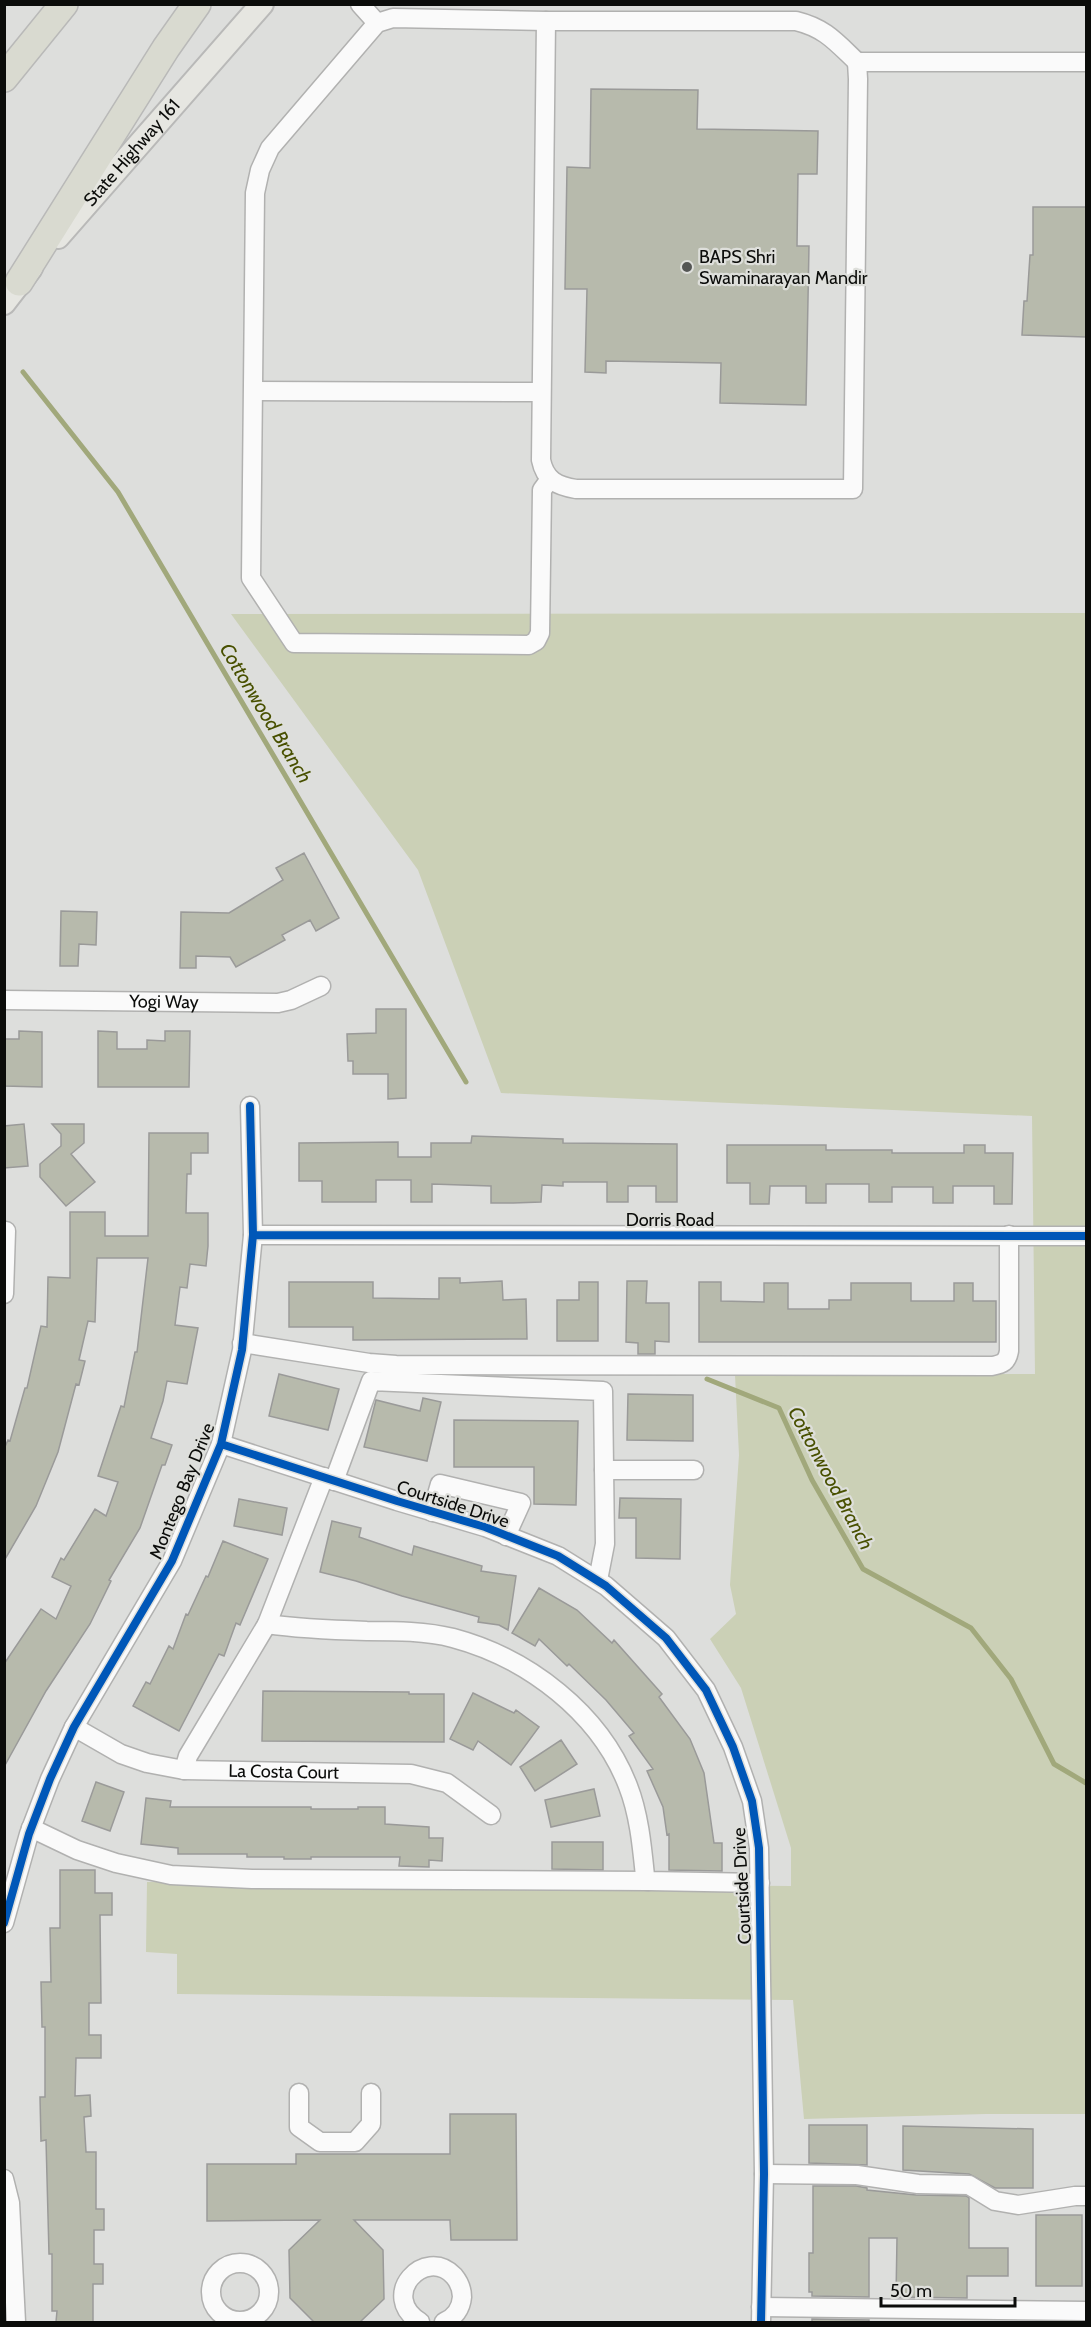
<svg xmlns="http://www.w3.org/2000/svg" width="1091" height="2327" viewBox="0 0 1091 2327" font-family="Cabin,sans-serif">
	<rect width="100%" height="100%" fill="#dddedc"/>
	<path fill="#cbd0b6" d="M1086,613V2114H986L804,2119L793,2000L177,1994V1954L146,1952L147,1882L791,1886V1848L741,1688L710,1639L736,1614L730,1585L739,1455L735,1375L1035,1374L1032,1116L501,1093L418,870L231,614Z"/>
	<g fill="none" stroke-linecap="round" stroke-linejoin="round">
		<path stroke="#a1a87b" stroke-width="5" d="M23,372L118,492L466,1082
			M707,1379L779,1408L812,1480L863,1569L971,1628L1011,1679L1054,1764L1086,1783"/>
	</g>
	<path fill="#b7baac" stroke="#9a9a99" stroke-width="1.5" d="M591,89L698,90L697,129L818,131L817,174H798L797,246H809L806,405L720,403L721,363L606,361V373L585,372L587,289H565L567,167L590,168Z
		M1033,207H1086V337L1022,335L1024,301H1027L1030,255H1033Z
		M304,853L339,918L316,931L310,920L282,935L285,940L236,967L230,957L196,956V968H180L181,912L229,913L283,880L276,868Z
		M61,911L97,912L96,945L79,944L78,966H60Z
		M376,1009H406V1098L388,1099V1074H353V1061H348L347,1034L376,1033Z
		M19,1031L42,1032V1087L4,1086V1039H19Z
		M98,1031L117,1032V1049H147V1040L165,1041V1031H190L189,1087H98Z
		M24,1124L28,1166L4,1168V1126Z
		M52,1124H84V1143L71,1154L95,1182L66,1206L40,1177V1164L61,1146V1134Z
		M149,1133H208V1153H191V1174H187L186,1213H208V1246L206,1266L190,1264L187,1288L180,1287L175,1325L198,1328L187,1384L167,1381L163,1401L151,1438L172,1445L165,1465H162L140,1528L109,1580L111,1581L90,1624L46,1691L4,1767V1664L41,1609L56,1619L71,1586L52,1577L61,1558L64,1560L95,1509L106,1516L118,1482L98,1476L121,1406L124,1407L135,1352H137L148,1258H97L95,1322L88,1321L79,1360L85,1361L79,1385L76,1384L58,1452L36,1506L4,1561V1449L8,1440L10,1441L25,1388H27L41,1326L47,1327L48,1277L70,1278V1212H105V1236H148Z
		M472,1136L563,1139V1143L677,1144V1202H656V1186H628V1202H607V1182H563V1186L542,1185L541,1202L513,1203H491V1186L432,1184V1202H411V1180H376V1202H322V1181H299V1143L398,1142V1157H431V1143H471Z
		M727,1145H826V1150H892V1153H964V1145H985V1153H1013L1012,1204H994V1186H953V1203H933V1187H892V1202H869V1184H826V1203H806V1186H770L769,1204H750V1183H727Z
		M439,1278H460V1283L502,1281L503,1300L526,1299L527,1339L353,1340V1327H289V1282H373V1298L439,1299Z
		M627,1281H647L646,1303H669V1342L655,1341V1354H638V1343L626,1342Z
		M579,1282H598V1341H557V1300H579Z
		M699,1282H721V1301L764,1302V1283H788V1309H829V1300H851V1283H911V1301H954V1283H973V1301H996V1342H699Z
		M279,1374L339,1389L328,1430L269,1416Z
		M628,1394L693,1395V1441L627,1440Z
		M423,1398L441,1402L427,1461L364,1447L376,1400L420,1411Z
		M454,1420L578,1421L576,1505L534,1504V1467H454Z
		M620,1498L681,1499L680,1559L636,1558V1518H619Z
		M239,1499L287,1508L282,1535L234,1526Z
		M332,1521L361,1528L359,1537L412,1555L414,1546L482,1566L481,1571L516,1576L508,1630L499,1625L478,1622L479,1617L402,1596L356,1581L320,1572Z
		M223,1541L268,1559L240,1625L236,1623L224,1656L219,1654L179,1731L133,1706L146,1682L150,1684L169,1646L173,1649L186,1614L188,1615L206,1576L208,1577Z
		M539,1588L577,1610L612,1643L614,1640L662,1694L659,1697L690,1739L704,1773L714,1843H722V1871L669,1870V1834L667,1835L663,1807L647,1771L653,1769L629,1736L634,1733L606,1700L569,1664L567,1666L539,1639L535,1646L512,1633Z
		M263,1691L409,1692V1694H444V1742L262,1741Z
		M473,1693L514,1713L516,1710L539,1727L511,1765L478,1741L473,1750L450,1739Z
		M561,1740L577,1764L535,1791L520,1767Z
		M96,1782L124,1792L110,1831L82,1821Z
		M594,1789L600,1816L551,1827L545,1800Z
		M146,1798L171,1801L170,1807H311V1809H358V1807H385V1824L429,1827V1838H443L442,1861L429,1860V1867L399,1866L400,1857H311V1859H284V1857H247V1854H178V1848L141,1844Z
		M552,1842H603V1870L552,1869Z
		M60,1870H95V1893H112V1915H100L101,2003H89V2035H101V2058H76L75,2096L90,2095L91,2116L84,2117L86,2152H96V2209H104V2230H94V2264H103V2284H93V2322H56L57,2311H52V2254H49L46,2140L41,2141L40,2097H45V2027H42L41,1982H51L50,1928H60Z
		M450,2114H516L517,2240H451L450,2220H354L383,2250L384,2299L360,2322H314L290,2298L289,2250L320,2220L207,2221V2164H296V2154H450Z
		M809,2125H867V2165L809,2163Z
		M903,2126L1033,2129V2188H995L969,2174L903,2170Z
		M813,2186H856L867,2188V2190L916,2195L966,2196L969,2198V2248H1008V2276H967V2298L896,2297L897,2238H869V2297L812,2296V2292H809V2253H813Z
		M1036,2215H1082V2286H1036Z
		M812,2319L869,2320V2322H812Z"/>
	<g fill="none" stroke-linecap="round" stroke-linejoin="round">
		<g stroke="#b1b1b0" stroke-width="21">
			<g id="minor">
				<path d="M360,4L377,23"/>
				<path d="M546,21L541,460C545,480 557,486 576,489H853L858,79L857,62H1086"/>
				<path d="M254,391L541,392"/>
				<path d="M550,479L542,490L540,633L536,641L529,645L294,643L251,578L255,193L260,170L270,148L377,23L393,18L546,21H796C825,28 836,42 857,62"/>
				<path id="s1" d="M4,1000L278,1003L291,1000L321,986"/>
				<path d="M253,1235L1086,1236"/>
				<path d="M4,1294L6,1231"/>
				<path d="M242,1343L369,1363L396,1365L992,1366C1003,1364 1007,1362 1009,1351V1235"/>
				<path d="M221,1444L397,1501L485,1527L558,1556L606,1586L666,1638L706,1690L733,1747L752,1801L759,1848L764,2174L761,2322"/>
				<path d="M604,1470H694"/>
				<path d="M324,1477L267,1624C301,1629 334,1630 367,1631C396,1631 426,1631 453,1638C528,1658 600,1713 628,1786C639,1814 642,1846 645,1876L648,1881L760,1883"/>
				<path d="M334,1481L371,1381L603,1391L605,1544L598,1580"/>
				<path d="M432,1512L440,1484L521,1503L506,1536"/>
				<path id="s2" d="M74,1727L121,1754L147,1763L184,1770L411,1774L447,1783L491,1815"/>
				<path d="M184,1770L188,1756L267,1624"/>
				<path d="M31,1828L77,1850L116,1863L171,1875L252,1879L648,1881"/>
				<path d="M4,1923L29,1834L50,1779L74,1727L172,1561L221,1444L242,1350L253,1235L250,1106"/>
				<path d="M299,2093V2127L320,2142H355L371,2124V2093"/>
				<path d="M764,2174L857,2175L918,2184L969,2185L995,2201L1018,2205L1075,2196H1086"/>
				<path d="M4,2179L10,2203L16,2322"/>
				<circle cx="240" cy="2292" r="29"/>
				<path d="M761,2307L1086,2311"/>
				<path d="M420,2322C378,2296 425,2245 454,2276C459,2282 462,2289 462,2297C461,2309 454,2318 444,2322"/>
			</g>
		</g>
		<g stroke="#b9b9b8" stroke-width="26">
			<g id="major">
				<path id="s3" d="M58,237L262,4"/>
				<path d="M4,303L31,268"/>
			</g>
		</g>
		<g stroke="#b9b9b8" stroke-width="30">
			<path id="highway" d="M4,78L64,4
				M19,282L166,48L197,4"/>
		</g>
		<use href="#minor" stroke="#fafafa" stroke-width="18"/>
		<use href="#major" stroke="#e6e6e1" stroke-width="22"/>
		<use href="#highway" stroke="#d9dad0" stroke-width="27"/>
		<g stroke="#dedfdb" stroke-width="11">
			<path id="cycleway" d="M253,1235L1086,1236
				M221,1444L397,1501L485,1527L558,1556L606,1586L666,1638L706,1690L733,1747L752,1801L759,1848L764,2174L761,2322
				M4,1923L29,1834L50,1779L74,1727L172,1561L221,1444L242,1350L253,1235L250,1106"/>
		</g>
		<use href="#cycleway" stroke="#0057b8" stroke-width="8"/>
	</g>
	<circle fill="#545654" stroke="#dedfdb" stroke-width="2" cx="687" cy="267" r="6"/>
	<g text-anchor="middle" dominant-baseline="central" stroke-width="4.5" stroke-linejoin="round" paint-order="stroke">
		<g font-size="18" fill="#0b0c0a" stroke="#dedfdb">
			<text stroke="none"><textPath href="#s3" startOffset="112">State Highway 161</textPath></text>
			<text stroke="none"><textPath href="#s1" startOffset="160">Yogi Way</textPath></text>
			<text x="670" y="1220">Dorris Road</text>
			<text transform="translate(182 1491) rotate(-68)">Montego Bay Drive</text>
			<text transform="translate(453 1504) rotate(18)">Courtside Drive</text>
			<text stroke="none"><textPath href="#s2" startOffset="219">La Costa Court</textPath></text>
			<text transform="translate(742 1886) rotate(-93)">Courtside Drive</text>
		</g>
		<g font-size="18" fill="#0b0c0a" stroke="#dedfdb" text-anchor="start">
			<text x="699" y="257">BAPS Shri<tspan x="699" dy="21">Swaminarayan Mandir</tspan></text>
		</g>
		<g font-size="20" font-style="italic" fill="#485000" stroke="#dedfdb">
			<text transform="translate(266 713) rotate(59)">Cottonwood Branch</text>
			<text transform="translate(831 1478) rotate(62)">Cottonwood Branch</text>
		</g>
	</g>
	<rect width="1091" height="2327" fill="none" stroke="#0b0c0a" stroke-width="12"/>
	<path d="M881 2297v9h134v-9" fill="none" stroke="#0b0c0a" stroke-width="3"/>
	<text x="890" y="2297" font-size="18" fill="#0b0c0a" stroke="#dedfdb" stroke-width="4.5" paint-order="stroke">50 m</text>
</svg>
